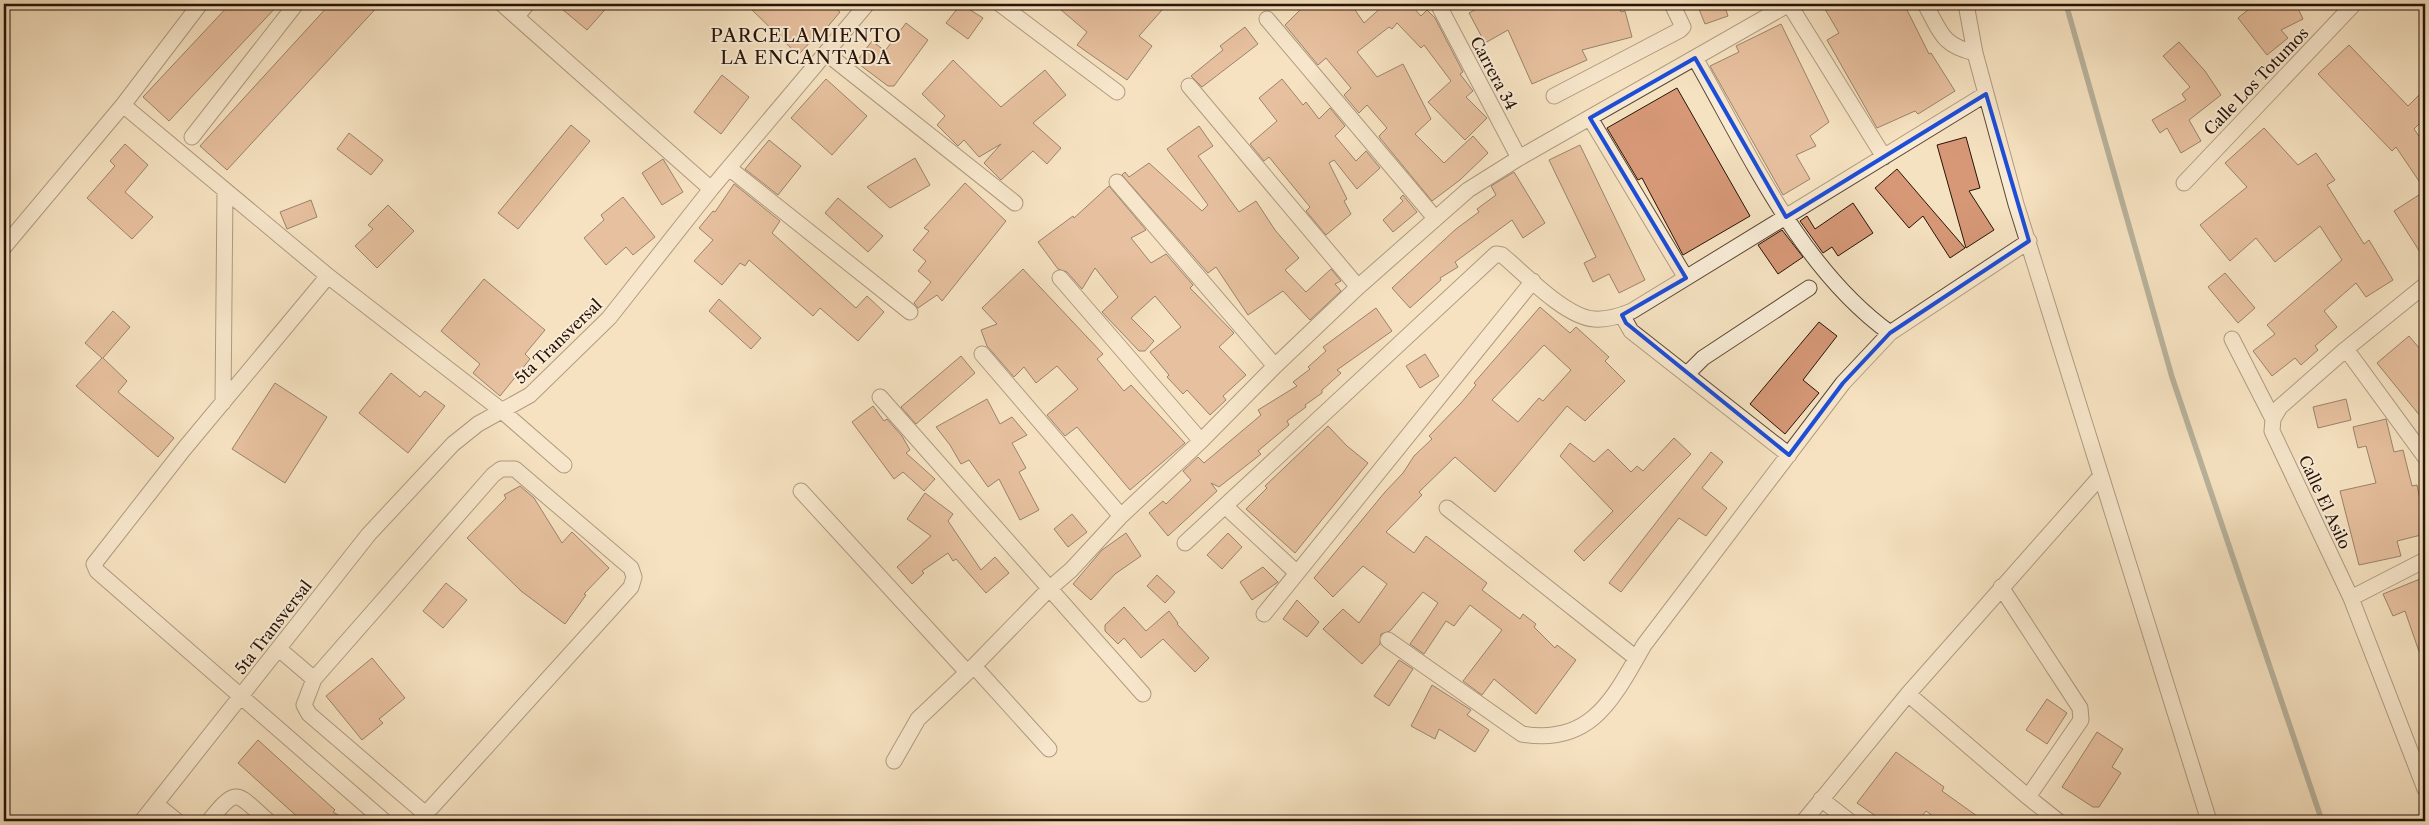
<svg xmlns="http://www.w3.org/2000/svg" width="2429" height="825" viewBox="0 0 2429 825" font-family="'Libre Caslon Text',serif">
	<rect width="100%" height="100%" fill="#f5e2c1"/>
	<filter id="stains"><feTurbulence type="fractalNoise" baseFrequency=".004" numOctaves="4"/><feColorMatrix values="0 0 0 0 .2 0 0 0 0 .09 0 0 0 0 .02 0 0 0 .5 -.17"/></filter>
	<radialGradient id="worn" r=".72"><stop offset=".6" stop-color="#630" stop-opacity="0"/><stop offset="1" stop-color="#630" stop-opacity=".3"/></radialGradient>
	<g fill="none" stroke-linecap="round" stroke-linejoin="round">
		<path stroke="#6e796f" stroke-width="5.5" d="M2066,4L2172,377L2322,821"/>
	</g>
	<path fill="#d69877" stroke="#291205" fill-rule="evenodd" d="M230,4H279L169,121L143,97Z
		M330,4H380L227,170L200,146Z
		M556,4H610L587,30Z
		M746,4H830L840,12L819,37L817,35L798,55Z
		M961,4L983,18L968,39L946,23Z
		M1054,4H1154L1162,10L1139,36L1152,46L1127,80L1077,45L1087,32Z
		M1306,4H1351L1364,23L1385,4H1410L1421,16L1427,10L1435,18L1463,72L1460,74L1473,91L1466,97L1487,118L1465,140L1428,102L1451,81L1424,45L1421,48L1397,23L1392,29L1389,27L1357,52L1377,77L1403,64L1431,119L1415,134L1444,163L1473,136L1488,153L1460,180L1432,201L1380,138L1379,136L1387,128L1367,105L1359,113L1344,95L1351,88L1326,58L1318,65L1285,25Z
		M1486,4H1618L1621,12L1625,11L1632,37L1582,50L1587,60L1532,84L1508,30L1485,43L1469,13Z
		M1697,4H1724L1728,16L1705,24Z
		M1822,4H1904L1929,54L1931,53L1955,91L1918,114L1915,111L1877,128L1827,40L1839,33Z
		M2255,4H2296L2303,19L2281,30L2288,38L2267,55L2238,18Z
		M906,23L928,40L894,86H888L856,62L872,41L885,51Z
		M1781,24L1829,122L1810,136L1816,146L1796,155L1810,179L1783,195L1710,66L1739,52L1736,46Z
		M1245,27L1258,44L1202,87L1191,76L1223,50L1220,46Z
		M2179,42L2205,71L2221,95L2189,120L2201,141L2181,153L2167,128L2160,133L2152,120L2186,100L2182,94L2190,87L2163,56Z
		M2349,45L2408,106L2425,89V118L2414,129L2425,145V190L2396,147L2392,151L2318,74Z
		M953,60L1001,107L1045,70L1066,95L1033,123L1061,148L1047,164L1033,151L1001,180L984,163L1001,144L979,157L964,140L958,146L937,125L945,116L922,94Z
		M722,75L749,97L721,134L694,112Z
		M826,79L867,116L832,155L791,118Z
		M1282,79L1303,105L1306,102L1319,119L1330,108L1345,126L1335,136L1356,161L1366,151L1380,168L1357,189L1334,160L1329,163L1347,199L1344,201L1351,214L1326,235L1306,211L1310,207L1269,157L1264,161L1250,144L1277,121L1259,98Z
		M1677,88L1750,216L1683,255L1642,178L1638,180L1607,128Z
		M571,125L590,141L518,229L498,213Z
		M1199,126L1213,146L1198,156L1239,212L1256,201L1275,230L1299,258L1285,270L1306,292L1331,269L1341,281L1335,284L1341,291L1310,320L1283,291L1248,315L1216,267L1208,273L1122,175L1125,172L1129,177L1149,163L1202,211L1208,205L1167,149Z
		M2264,128L2298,165L2316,153L2335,180L2327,185L2364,244L2369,240L2393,280L2366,297L2356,283L2324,311L2337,327L2315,346L2318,350L2301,365L2295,358L2272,376L2253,351L2275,334L2267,325L2342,260L2320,226L2275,262L2256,238L2230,261L2200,225L2247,187L2225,163Z
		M349,133L383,160L371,175L337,149Z
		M1966,137L1980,188L1969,191L1994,230L1966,248L1937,145Z
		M769,140L801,166L778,195L745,169Z
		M125,144L148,165L125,192L153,217L132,239L87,198L115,166L110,161Z
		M1580,145L1645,280L1619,293L1609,274L1593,282L1584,263L1596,257L1549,160Z
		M915,158L930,185L890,208L867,187Z
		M663,159L683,192L662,205L642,173Z
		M1897,169L1927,204L1965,248L1950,258L1923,216L1909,228L1875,188Z
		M1514,172L1545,223L1523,238L1512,220L1455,262L1458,267L1440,278L1441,280L1410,308L1392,288L1456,229L1479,212L1477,209L1496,195L1491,186Z
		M965,183L1006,221L942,301L937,295L918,308L914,303L931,282L918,271L926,261L913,250L929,231L924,228Z
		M734,184L780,221L772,233L856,308L867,296L884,312L858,341L820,308L813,316L749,260L745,266L740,263L722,285L694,261L713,240L699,228L713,211L715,212Z
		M1109,186L1146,230L1131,238L1151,263L1166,254L1193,285L1190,288L1234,333L1219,347L1246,375L1223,396L1226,400L1210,415L1187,390L1183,394L1167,377L1169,375L1150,352L1181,327L1155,296L1131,318L1154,341L1145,351H1139L1102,312L1118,297L1095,268L1082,289L1067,272L1058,269L1038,242L1073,216L1074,218Z
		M2425,191V260L2394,211Z
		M1403,195L1417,212L1393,232L1383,220L1403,201L1400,198Z
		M623,197L655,237L633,255L626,247L606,265L584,238L604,220L601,215Z
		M838,198L883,236L868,252L825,213Z
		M311,200L317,217L287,229L280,212Z
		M1853,203L1873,233L1838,256L1832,247L1823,253L1800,221L1807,216L1815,229Z
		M388,205L414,231L377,268L355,246L373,229L368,225Z
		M1782,230L1803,257L1778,274L1758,245Z
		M1023,269L1103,354L1097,359L1124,391L1131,385L1185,443L1130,490L1077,427L1065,436L1047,415L1078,389L1057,366L1036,383L1024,367L1014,377L987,346L981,330L997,324L982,308Z
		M2225,273L2255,308L2238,323L2208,287Z
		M484,279L545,330L525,354L530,359L500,396L473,373L480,364L441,331Z
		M719,299L761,338L751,349L709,311Z
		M1540,307L1570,333L1576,327L1609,357L1605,361L1625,381L1585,421L1567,406L1495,492L1455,457L1419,492L1422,495L1386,532L1414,553L1426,536L1487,583L1482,590L1520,619L1523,614L1536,624L1534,627L1555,648L1557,645L1576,660L1536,714L1494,679L1482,695L1463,681L1502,630L1470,605L1454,626L1446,621L1424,654L1410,644L1438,603L1423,592L1390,631L1381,634L1380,644L1362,664L1323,629L1343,609L1359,623L1387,584L1363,566L1333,597L1314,578L1385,492L1403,473L1414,456L1432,439L1429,436L1461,403L1476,385L1474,383ZM1544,345L1571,370L1543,401L1539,398L1518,422L1492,400Z
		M1376,308L1392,331L1337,370L1341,373L1322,390V393L1305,405L1306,407L1287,421L1289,425L1258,451L1261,454L1219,487L1211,483L1217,491L1168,536L1149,513L1163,501L1166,504L1191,480L1183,471L1198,457L1204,463L1261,415L1258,410L1297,386L1293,382L1310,369L1308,367L1326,351L1323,347Z
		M113,311L130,327L103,358L127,381L118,392L174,438L158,457L76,386L102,358L85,343Z
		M1819,322L1837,336L1803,380L1819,393L1785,434L1750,404Z
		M2409,336L2425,355V422L2377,363Z
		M1425,354L1439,376L1420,388L1406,366Z
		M961,356L975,373L916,424L901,407Z
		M391,373L420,397L425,391L445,406L408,453L359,413Z
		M275,383L327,417L285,483L232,449Z
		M987,399L1000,424L1012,417L1027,435L1012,443L1026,468L1019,472L1039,510L1020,520L999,479L988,487L969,460L961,464L950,445L936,427Z
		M2346,399L2351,420L2318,428L2313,407Z
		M873,406L884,421L887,419L902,436L910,450L906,453L935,479L924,491L903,472L894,479L852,422Z
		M2386,419L2394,452L2403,450L2412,486L2417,485L2423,512H2425V534L2397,541L2401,556L2359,565L2340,491L2376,483L2366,446L2358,448L2353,427Z
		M1328,426L1347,446L1368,463L1295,553L1246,509L1267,488L1265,486Z
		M1674,438L1691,454L1584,561L1574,551L1613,511L1560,456L1570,443L1594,462L1608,449L1631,472L1637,466L1643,471Z
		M1711,452L1723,462L1702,488L1727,508L1706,536L1679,518L1621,592L1609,583Z
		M520,486L534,498L562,543L572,532L609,568L584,594L586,595L565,624L521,591L467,538L506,498L504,495Z
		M925,493L953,514L948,521L981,570L995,557L1009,573L986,593L956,559L953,561L948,553L922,571L924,573L912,584L897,567L931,536L907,519Z
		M1072,514L1087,532L1068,547L1054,529Z
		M1126,533L1141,556L1115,574L1091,600L1073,584L1102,550Z
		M1228,533L1242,547L1222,569L1207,555Z
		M1263,567L1278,582L1252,600L1240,582Z
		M1157,575L1175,592L1165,603L1147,586Z
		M2425,577V662L2423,663L2405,611L2393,616L2383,594Z
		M446,583L467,600L443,628L423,611Z
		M1297,600L1319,622L1307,637L1283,619Z
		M1124,607L1146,631L1169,611L1178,623L1177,624L1209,658L1195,672L1163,639L1141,658L1124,638L1118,644L1105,631V625Z
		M372,658L405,698L379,719L383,723L362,740L326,696Z
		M1399,660L1413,669L1389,706L1374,696Z
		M1432,685L1471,710L1467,715L1489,730L1475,752L1439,729L1435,739L1411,726Z
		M2047,699L2067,713L2047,744L2026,730Z
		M2097,732L2123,749L2112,767L2121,773L2099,807H2093L2062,787Z
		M258,740L335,810L333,812L349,821H302L238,763Z
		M1896,752L1944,787L1942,791L1984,821H1940L1926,811L1918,821H1883L1857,803Z"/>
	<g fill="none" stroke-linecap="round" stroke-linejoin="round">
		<g stroke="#5c4634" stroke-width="17">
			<path id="street" d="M502,4L711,189
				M1000,4L1117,92
				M1438,4L1519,158
				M1789,4L1884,157
				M1925,4C1941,32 1941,45 1975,53
				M1966,4L1975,53L2016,204L2209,821
				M517,16L527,4
				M1267,19L1435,218
				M826,53L1015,203
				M1695,58C1749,153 1800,268 1890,333
				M1189,86L1358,287
				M1554,96L1680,30L1683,27L1672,4
				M123,105L328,276L501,410L564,465
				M1590,118L1686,278
				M192,137L296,4
				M729,168L910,312
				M1117,182L1275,366
				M2184,183L2354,4
				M4,247L123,105L200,4
				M328,276L184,449L94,564L97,571L384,821
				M1060,278L1201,441
				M2425,285L2346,349L2280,407L2273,419L2272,431L2351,598L2425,789
				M1622,315L1631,331L1789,455
				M2232,339L2273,419
				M2346,349L2425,457
				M982,354L1121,516
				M1687,374L1703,358L1809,288
				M880,397L1143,694
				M223,403L225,190
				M501,469H515L631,568L634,577L631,587L431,808L426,812L422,811L309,714L304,705L314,679L493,475Z
				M801,491L967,672
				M1225,506L1297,573
				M1447,508L1636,658
				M1185,543L1496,254L1502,255C1524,273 1565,317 1594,319C1608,320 1620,316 1632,311L1986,94
				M2351,598L2425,560
				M1264,614L1533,281
				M1388,640L1522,734C1592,746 1614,697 1644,645L1843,383L1890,333L2029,241
				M279,649L314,679
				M974,666L1049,749
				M1908,694L2028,797L2081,720L2080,708L2001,587
				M894,761L918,719L974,666L1049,589L1071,570L1121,516L1201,441L1275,366L1358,287L1468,190L1519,158L1789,4
				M2028,797L2058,821
				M1821,799L1849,821
				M156,804L177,821
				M142,821L369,534L453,444L478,424L530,395L609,318L711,189L867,4
				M209,821C238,785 236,793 268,821
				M1804,821L1908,694L2100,477"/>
		</g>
		<use href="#street" stroke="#f8ecd7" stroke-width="15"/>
	</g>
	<path d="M0 0H2429V825H0ZM1695,58L1786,217L1986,94L2029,241L1890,333L1843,383L1789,455L1626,323L1622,315L1686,278L1590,118Z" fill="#f5e2c1" fill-opacity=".55" fill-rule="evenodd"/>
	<path fill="none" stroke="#1d4ed8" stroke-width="4" stroke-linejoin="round" d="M1695,58L1786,217L1986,94L2029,241L1890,333L1843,383L1789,455L1626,323L1622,315L1686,278L1590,118Z"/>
	<g text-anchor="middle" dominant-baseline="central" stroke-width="4" stroke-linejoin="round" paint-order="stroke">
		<g font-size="16" fill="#291205" stroke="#f8ecd7">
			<text transform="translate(1494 73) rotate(62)">Carrera 34</text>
			<text transform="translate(2256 81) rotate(-46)">Calle Los Totumos</text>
			<text transform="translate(558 341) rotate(-44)">5ta Transversal</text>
			<text transform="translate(2325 502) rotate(65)">Calle El Asilo</text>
			<text transform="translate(273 627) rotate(-52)">5ta Transversal</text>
		</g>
		<g font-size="19" letter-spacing="1" fill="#291205" stroke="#f8ecd7">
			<text x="806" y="35">PARCELAMIENTO<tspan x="806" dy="22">LA ENCANTADA</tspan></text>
		</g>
	</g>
	<rect width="2429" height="825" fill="none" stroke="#f5e2c1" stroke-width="20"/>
	<rect x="5" y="5" width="2419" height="815" fill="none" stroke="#291205" stroke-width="2.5"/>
	<rect x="10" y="10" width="2409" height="805" fill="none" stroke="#291205"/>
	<rect width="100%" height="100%" filter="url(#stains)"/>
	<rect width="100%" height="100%" fill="url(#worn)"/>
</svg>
